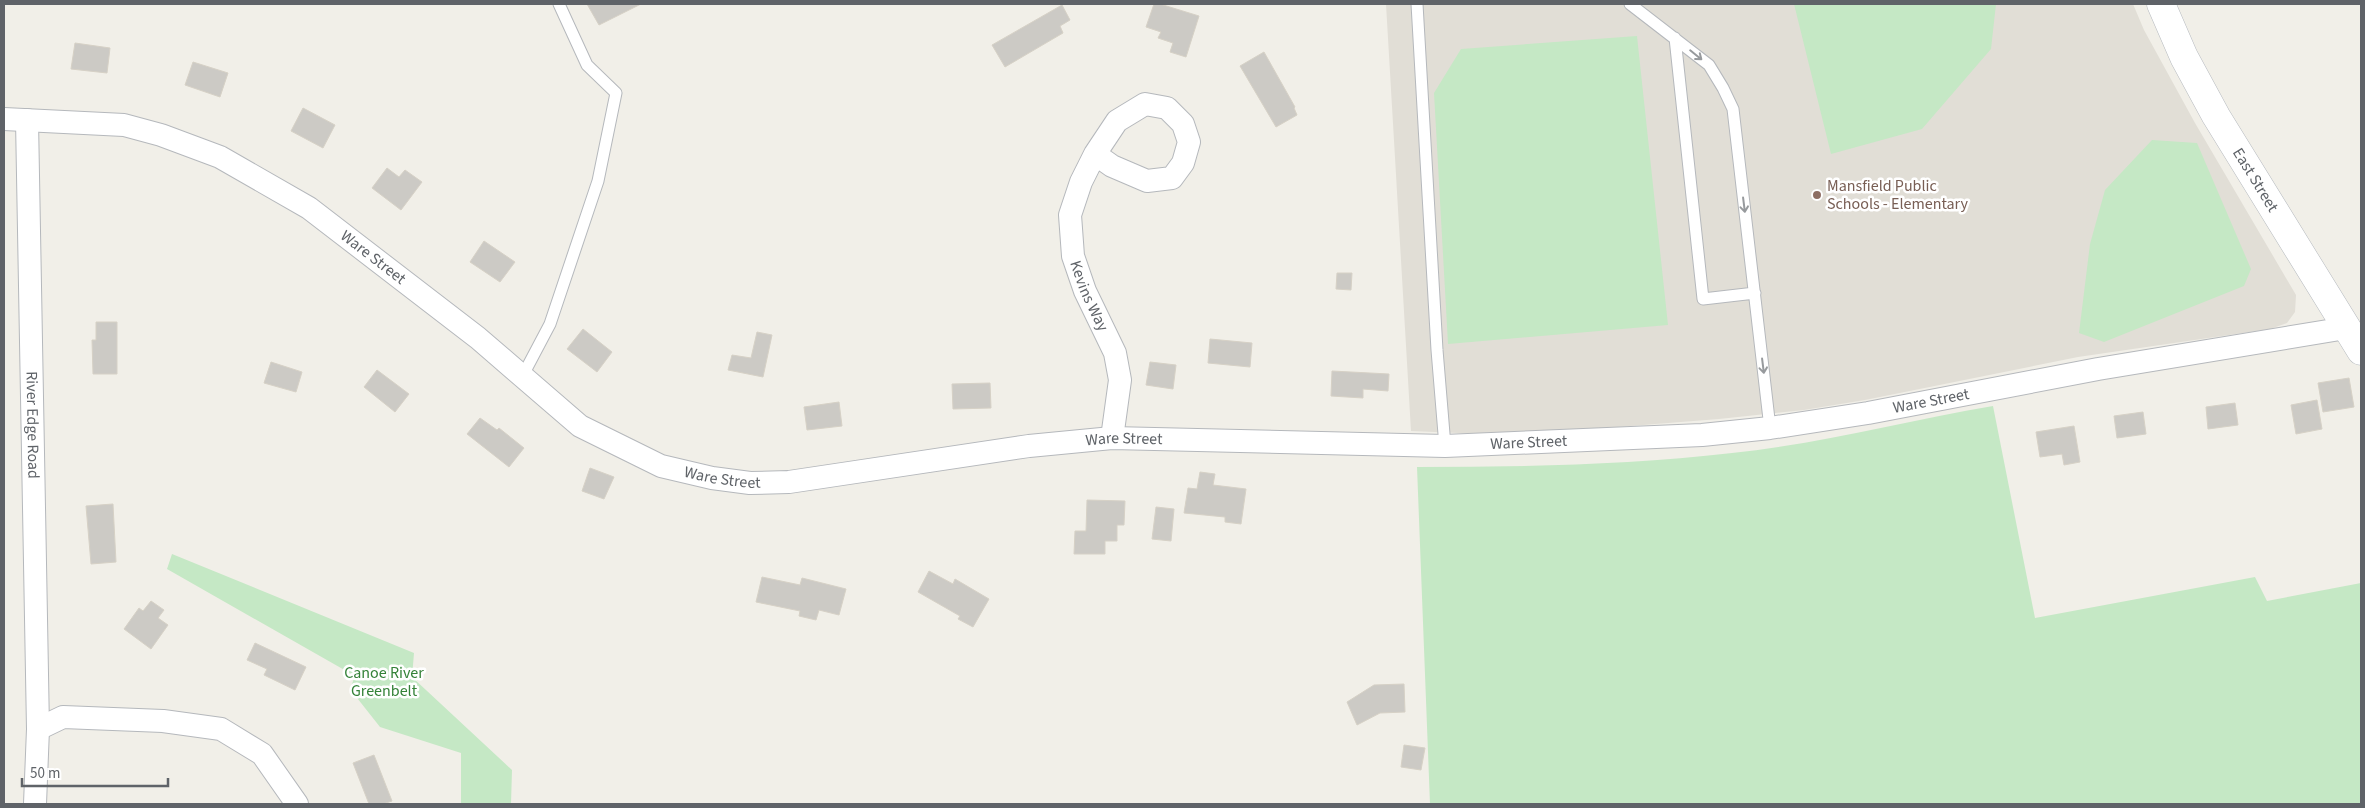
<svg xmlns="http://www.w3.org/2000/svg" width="2365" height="808" viewBox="0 0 2365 808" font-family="'Source Sans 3',sans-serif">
	<rect width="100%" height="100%" fill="#f1efe8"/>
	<path fill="#e1ded6" d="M1386,4H2133L2144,30L2195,123L2296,295L2295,312L2287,323L2270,329L2078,357L1865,400L1804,410L1719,419L1554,432L1482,434L1411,431Z"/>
	<path fill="#c5e8c5" d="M1794,4H1996L1991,49L1922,129L1831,154Z
		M1637,36L1668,325L1448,344L1434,93L1461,49Z
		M2152,140L2197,143L2251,269L2244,286L2104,342L2079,333L2090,244L2105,190Z
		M1993,406L2035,618L2255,577L2267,601L2361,583V804H1430L1417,467C1522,467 1627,465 1732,453C1820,444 1906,421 1993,406Z
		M172,554L414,653L412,677L512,770L511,804H461V753L380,727L350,689L355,676L167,569Z"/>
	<path fill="#cccac5" stroke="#d6d1c6" d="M587,4H641L599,25Z
		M1154,4H1160L1199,16L1186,57L1170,52L1173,43L1158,38L1161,32L1146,27Z
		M1062,5L1070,20L1060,26L1063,33L1005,67L992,45Z
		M75,43L110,48L107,73L71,69Z
		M1264,52L1295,107L1294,108L1297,115L1276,127L1240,66Z
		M193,62L228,73L220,97L185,85Z
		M303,108L335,125L323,148L291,131Z
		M387,168L399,177L405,170L422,182L401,210L372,188Z
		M484,241L515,262L500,282L470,262Z
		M1337,273H1352L1351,290L1336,289Z
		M96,322H117V374H93L92,340H96Z
		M583,329L612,352L597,372L567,349Z
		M757,332L772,335L763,377L728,370L732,355L751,358Z
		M1210,339L1252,343L1250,367L1208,363Z
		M271,362L302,372L296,392L264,383Z
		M1150,362L1176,365L1173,389L1146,385Z
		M377,370L409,394L395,412L364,387Z
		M1332,371L1389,374L1388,391L1363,389V398L1331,396Z
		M2349,378L2354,407L2323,412L2318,383Z
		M990,383L991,408L953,409L952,384Z
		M2317,400L2322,429L2296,434L2291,405Z
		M839,402L842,426L807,430L804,407Z
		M2235,403L2238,425L2208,429L2206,407Z
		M2143,412L2146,434L2117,438L2114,416Z
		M480,418L497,430L499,428L524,448L509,467L467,434Z
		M2074,426L2080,462L2064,465L2062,454L2040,457L2036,432Z
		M590,468L614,477L604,499L582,491Z
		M1200,472L1215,474L1213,485L1246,489L1241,524L1225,522V517L1184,513L1188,488L1197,489Z
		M1087,500L1125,501L1124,525H1117V541H1105V554H1074L1075,531H1086Z
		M113,504L116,562L91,564L86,506Z
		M1156,507L1174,509L1171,541L1152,539Z
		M929,571L953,584L955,579L989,599L973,627L958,619L960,616L918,592Z
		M762,577L800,585L802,578L846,589L839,615L819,610L816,620L799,616L800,611L756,602Z
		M151,601L164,610L158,618L168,625L151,649L124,629L139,608L143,611Z
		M255,643L306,667L295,690L264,675L267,669L247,660Z
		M1404,684L1405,712L1380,713L1357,725L1347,702L1374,685Z
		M1404,745L1425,748L1421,770L1401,767Z
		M374,755L392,801L383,804H369L353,763Z"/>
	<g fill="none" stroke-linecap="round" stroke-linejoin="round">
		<g stroke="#b5b8bc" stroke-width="13">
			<path id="service" d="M1417,4L1437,350L1445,446
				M1630,4L1709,65L1723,88L1733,109L1770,428
				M1675,38L1703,299L1755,293
				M522,377L550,324L598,181L616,93L587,65L559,4"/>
		</g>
		<g stroke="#b5b8bc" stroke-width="24">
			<g id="minor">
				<path id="s1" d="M4,119L124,125L161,135L220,157L309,208L478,338L580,426L661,466L712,478L750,483L789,482L1029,446L1112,438L1445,446L1702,435L1770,428L1868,413L2098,369L2346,328"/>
				<path id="s2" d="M27,120L38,729L35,804"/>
				<path id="s3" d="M1095,154L1112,166L1147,181L1172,178L1183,163L1189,142L1183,124L1167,108L1145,104L1117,121L1095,154L1081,182L1070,215L1073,256L1085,291L1115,353L1120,380L1112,438"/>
				<path d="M38,729L63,717L163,721L221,729L262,754L297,804"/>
			</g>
		</g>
		<g stroke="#b6babf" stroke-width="29">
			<g id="secondary">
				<path id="s4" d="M2161,4L2184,57L2216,116L2361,351"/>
			</g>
		</g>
		<use href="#service" stroke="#fff" stroke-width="11"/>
		<use href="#minor" stroke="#fff" stroke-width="22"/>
		<use href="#secondary" stroke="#fff" stroke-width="28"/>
	</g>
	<defs><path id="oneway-shaft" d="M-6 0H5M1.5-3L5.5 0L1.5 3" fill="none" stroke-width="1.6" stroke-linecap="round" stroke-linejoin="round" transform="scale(1.25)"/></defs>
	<g stroke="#979a9d">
		<use href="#oneway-shaft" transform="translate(1696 55) rotate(39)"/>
		<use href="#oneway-shaft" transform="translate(1744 205) rotate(83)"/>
		<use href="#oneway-shaft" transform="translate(1763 366) rotate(83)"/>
	</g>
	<circle fill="#8d6e63" stroke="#fff" stroke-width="2" cx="1817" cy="195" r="5"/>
	<g text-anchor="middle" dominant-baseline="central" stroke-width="5" stroke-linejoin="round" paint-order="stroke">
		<g font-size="16" fill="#5f6368" stroke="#fff">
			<text stroke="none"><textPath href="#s4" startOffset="200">East Street</textPath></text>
			<text stroke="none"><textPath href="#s1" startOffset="405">Ware Street</textPath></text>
			<text stroke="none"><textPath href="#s3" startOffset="411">Kevins Way</textPath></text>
			<text stroke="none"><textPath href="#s1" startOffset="2040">Ware Street</textPath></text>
			<text stroke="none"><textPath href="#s2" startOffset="305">River Edge Road</textPath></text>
			<text stroke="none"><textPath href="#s1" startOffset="1230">Ware Street</textPath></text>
			<text stroke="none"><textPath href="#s1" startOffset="1635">Ware Street</textPath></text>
			<text stroke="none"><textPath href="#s1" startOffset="825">Ware Street</textPath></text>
		</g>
		<g font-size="16" fill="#785e54" stroke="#fff" text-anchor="start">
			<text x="1827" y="186">Mansfield Public<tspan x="1827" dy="18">Schools - Elementary</tspan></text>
		</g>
		<g font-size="16" fill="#348238" stroke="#fff">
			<text x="384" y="673">Canoe River<tspan x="384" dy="18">Greenbelt</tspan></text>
		</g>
	</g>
	<rect width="2365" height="808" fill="none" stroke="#5f6368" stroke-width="10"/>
	<path d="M22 778v8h146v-8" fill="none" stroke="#5f6368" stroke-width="2.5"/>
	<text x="30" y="778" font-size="15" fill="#5f6368" stroke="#ffffff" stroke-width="4" paint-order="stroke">50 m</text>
</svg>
